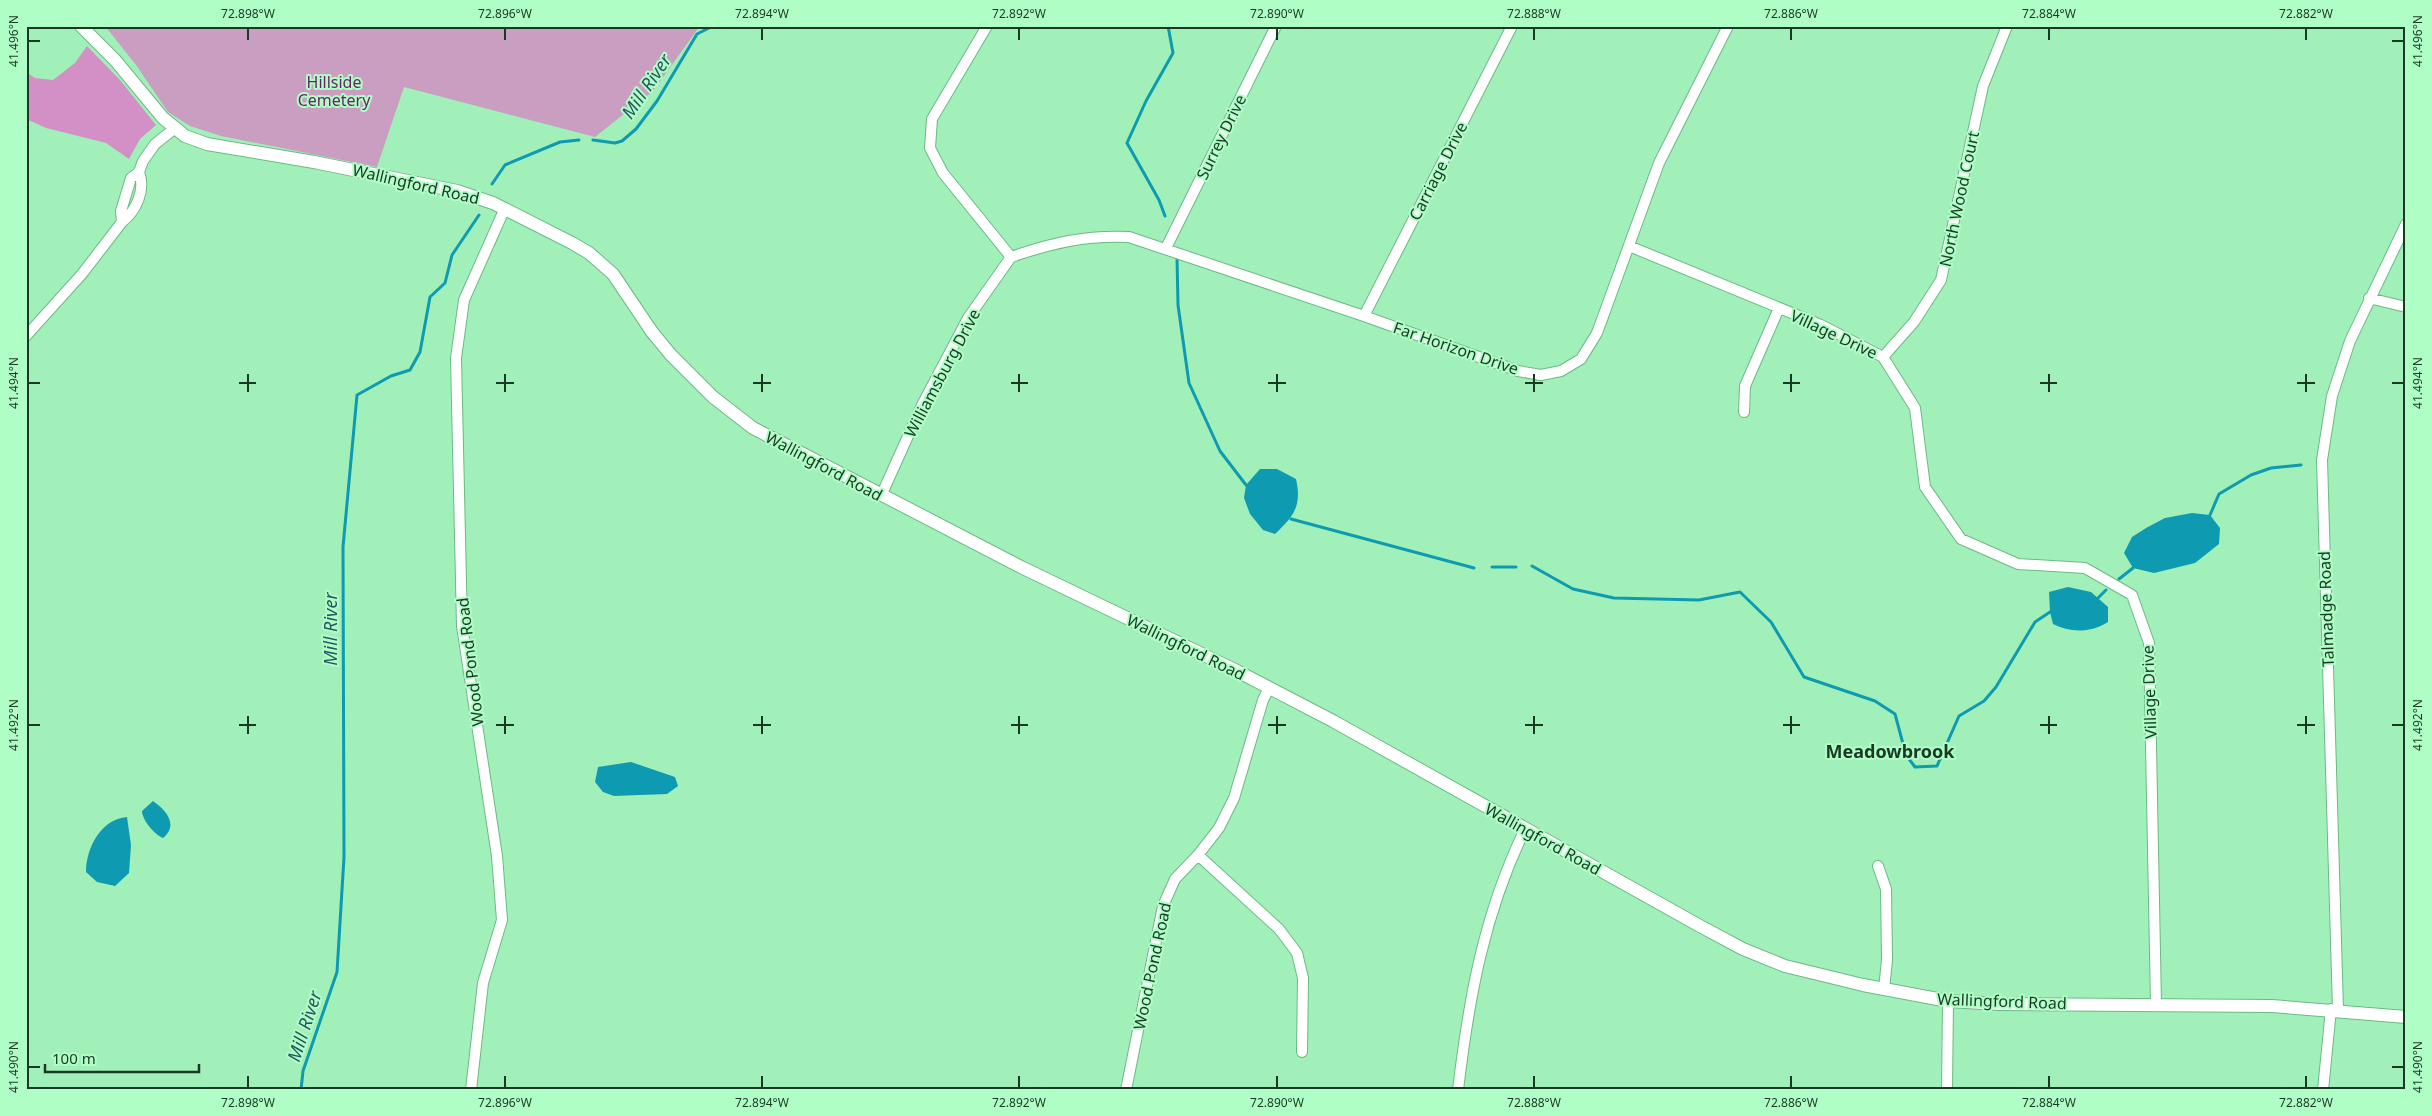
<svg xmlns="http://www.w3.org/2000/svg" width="2432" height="1116" viewBox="0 0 2432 1116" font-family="'Noto Sans',sans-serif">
	<rect width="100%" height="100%" fill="#a2f0b9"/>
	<path fill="#c99ec0" d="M105,26H700L653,91L595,137L404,87L377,167L221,136L190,126L168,112L136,65Z"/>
	<path fill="#d390c7" d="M87,46L120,80L156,125L140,139L129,159L106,143L46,128L26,119V72L35,78L53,80L75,63Z"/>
	<path fill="#0e9ab1" d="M1260,469H1277L1296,479C1302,506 1294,516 1275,534L1263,530L1250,514L1244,498L1246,485Z
		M2192,513L2210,515L2220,528L2219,544L2195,563L2154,573L2133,568L2124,553L2132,537L2146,528L2165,518Z
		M2068,587L2091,592L2108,607V622C2091,633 2070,633 2053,624L2050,612L2049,592Z
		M631,762L675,777L678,786L667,794L614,796L603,792L595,782L598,767Z
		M153,801C166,810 179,825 163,838C155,835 142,820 142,811Z
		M127,817L131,845L129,873L115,886L97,882L86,872C86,848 101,819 127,817Z"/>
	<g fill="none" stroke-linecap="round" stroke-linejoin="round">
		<path stroke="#0e9ab1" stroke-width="3" d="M593,140L615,143L622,141L636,129L657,101L697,34L713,26
			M492,184L505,165L560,142L579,140
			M1165,216L1159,200L1127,143L1146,101L1173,53L1168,26
			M1177,257L1178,305L1189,383L1220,451L1246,485
			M2210,515L2219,494L2251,475L2271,468L2301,465
			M1291,519L1474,568
			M1532,566L1573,589L1614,598L1699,600L1740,592L1771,622L1804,677L1875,701L1895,714L1906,755L1915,767L1937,766L1959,716L1984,701L1996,687L2035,622L2050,612
			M1492,567H1516
			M2119,579L2133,568
			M2098,598L2106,590
			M301,1090L303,1071L337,972L344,857L343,547L357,395L391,376L410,370L420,352L430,297L445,283L452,255L479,215"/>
		<g stroke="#6cb985" stroke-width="12">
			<path id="minor" d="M987,26L932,119L930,148L943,173L1011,257
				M139,172C146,190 136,211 122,222L121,211L131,178L139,172L143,161L155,144L174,129
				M1629,246L1821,325L1883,357L1915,408L1925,487L1961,539L2018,564L2085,568L2132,595L2149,643L2156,1004
				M1166,248L1276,26
				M1011,257C1052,243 1085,235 1129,237L1364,316L1518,371L1541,375L1561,371L1581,359L1597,333L1659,163L1728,26
				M2369,298L2406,307
				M1364,316L1512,26
				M26,336L82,274L122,222
				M1883,357L1914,322L1941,280L1983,86L2007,26
				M1744,412L1745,386L1779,308
				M881,496L922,405L968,318L1011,257
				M1198,855L1279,929L1297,953L1303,978L1302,1052
				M1878,866L1886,889L1887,960L1884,989
				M2338,1010L2322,460L2332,396L2350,341L2406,224
				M471,1090L483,983L502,920L497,856L462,626L456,358L464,300L505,208
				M1126,1090L1163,906L1175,879L1198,855L1219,828L1234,798L1263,700L1269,688
				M1458,1090C1469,997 1484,914 1525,829
				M1947,1090L1948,1001
				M2323,1090L2331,1009"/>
		</g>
		<g stroke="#6cb985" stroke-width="14">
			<path id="tertiary" d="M81,26L115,60L163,118L185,136L207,144L314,162L457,191L493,203L572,243L589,253L613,274L652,332L671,355L713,397L753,428L1021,567L1237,671L1333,721L1700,926L1743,949L1785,966L1863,985L1948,1001L2000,1004L2272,1006L2406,1017"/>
		</g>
		<use href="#minor" stroke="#fff" stroke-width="10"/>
		<use href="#tertiary" stroke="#fff" stroke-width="12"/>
	</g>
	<path fill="none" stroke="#193924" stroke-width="2" d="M248,28V40M505,28V40M762,28V40M1019,28V40M1277,28V40M1534,28V40M1791,28V40M2049,28V40M2306,28V40M28,41H40M2392,41H2404M248,374V392M505,374V392M762,374V392M1019,374V392M1277,374V392M1534,374V392M1791,374V392M2049,374V392M2306,374V392M28,383H40M239,383H256M496,383H514M753,383H771M1011,383H1028M1268,383H1286M1525,383H1543M1783,383H1800M2040,383H2057M2297,383H2315M2392,383H2404M248,716V734M505,716V734M762,716V734M1019,716V734M1277,716V734M1534,716V734M1791,716V734M2049,716V734M2306,716V734M28,725H40M239,725H256M496,725H514M753,725H771M1011,725H1028M1268,725H1286M1525,725H1543M1783,725H1800M2040,725H2057M2297,725H2315M2392,725H2404M28,1067H40M2392,1067H2404M248,1076V1088M505,1076V1088M762,1076V1088M1019,1076V1088M1277,1076V1088M1534,1076V1088M1791,1076V1088M2049,1076V1088M2306,1076V1088"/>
	<g text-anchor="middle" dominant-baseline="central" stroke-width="4" stroke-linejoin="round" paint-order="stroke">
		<g font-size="16" fill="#6d1e63" stroke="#affec6">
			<text x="334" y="82">Hillside<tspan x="334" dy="18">Cemetery</tspan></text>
		</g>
		<g font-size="16" fill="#193924" stroke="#affec6">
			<text transform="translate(1221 137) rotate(-64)">Surrey Drive</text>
			<text transform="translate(1438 171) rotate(-63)">Carriage Drive</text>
			<text transform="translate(416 184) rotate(13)">Wallingford Road</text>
			<text transform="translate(1959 199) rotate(-78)">North Wood Court</text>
			<text transform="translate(1834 334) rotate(25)">Village Drive</text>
			<text transform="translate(1456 348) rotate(19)">Far Horizon Drive</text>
			<text transform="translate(942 373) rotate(-62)">Williamsburg Drive</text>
			<text transform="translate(824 466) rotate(28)">Wallingford Road</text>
			<text transform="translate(2326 609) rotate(-92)">Talmadge Road</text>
			<text transform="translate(1186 647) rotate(26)">Wallingford Road</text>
			<text transform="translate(470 662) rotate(-97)">Wood Pond Road</text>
			<text transform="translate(2149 692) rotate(-92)">Village Drive</text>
			<text transform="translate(1543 839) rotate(29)">Wallingford Road</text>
			<text transform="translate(1152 966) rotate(-78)">Wood Pond Road</text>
			<text transform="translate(2002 1001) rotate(2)">Wallingford Road</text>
		</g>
		<g font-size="18" font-style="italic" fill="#265761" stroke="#affec6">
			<text transform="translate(646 86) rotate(-56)">Mill River</text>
			<text transform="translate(330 629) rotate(-90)">Mill River</text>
			<text transform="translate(304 1026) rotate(-72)">Mill River</text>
		</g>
		<g font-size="18" font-weight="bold" fill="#193924" stroke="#affec6">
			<text x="1890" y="751">Meadowbrook</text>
		</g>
	</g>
	<rect width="2432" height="1116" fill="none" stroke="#affec6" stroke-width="55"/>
	<path d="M45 1064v8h154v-8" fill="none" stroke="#193924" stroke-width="2.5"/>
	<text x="52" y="1064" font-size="15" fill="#193924" stroke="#affec6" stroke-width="4" paint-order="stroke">100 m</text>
	<rect x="28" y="28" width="2376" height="1060" fill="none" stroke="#193924" stroke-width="2"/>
	<g font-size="12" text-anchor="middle" fill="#193924">
		<text x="248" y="18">72.898°W</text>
		<text x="505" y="18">72.896°W</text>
		<text x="762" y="18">72.894°W</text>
		<text x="1019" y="18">72.892°W</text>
		<text x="1277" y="18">72.890°W</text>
		<text x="1534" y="18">72.888°W</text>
		<text x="1791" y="18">72.886°W</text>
		<text x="2049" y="18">72.884°W</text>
		<text x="2306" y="18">72.882°W</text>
		<text transform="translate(14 41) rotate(-90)" y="4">41.496°N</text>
		<text transform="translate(2418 41) rotate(-90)" y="4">41.496°N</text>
		<text transform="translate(14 383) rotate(-90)" y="4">41.494°N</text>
		<text transform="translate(2418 383) rotate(-90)" y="4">41.494°N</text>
		<text transform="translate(14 725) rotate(-90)" y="4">41.492°N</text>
		<text transform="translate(2418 725) rotate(-90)" y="4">41.492°N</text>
		<text transform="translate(14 1067) rotate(-90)" y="4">41.490°N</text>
		<text transform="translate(2418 1067) rotate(-90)" y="4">41.490°N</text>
		<text x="248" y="1107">72.898°W</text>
		<text x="505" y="1107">72.896°W</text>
		<text x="762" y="1107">72.894°W</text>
		<text x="1019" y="1107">72.892°W</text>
		<text x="1277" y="1107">72.890°W</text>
		<text x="1534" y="1107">72.888°W</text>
		<text x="1791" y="1107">72.886°W</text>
		<text x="2049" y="1107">72.884°W</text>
		<text x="2306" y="1107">72.882°W</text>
	</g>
</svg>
